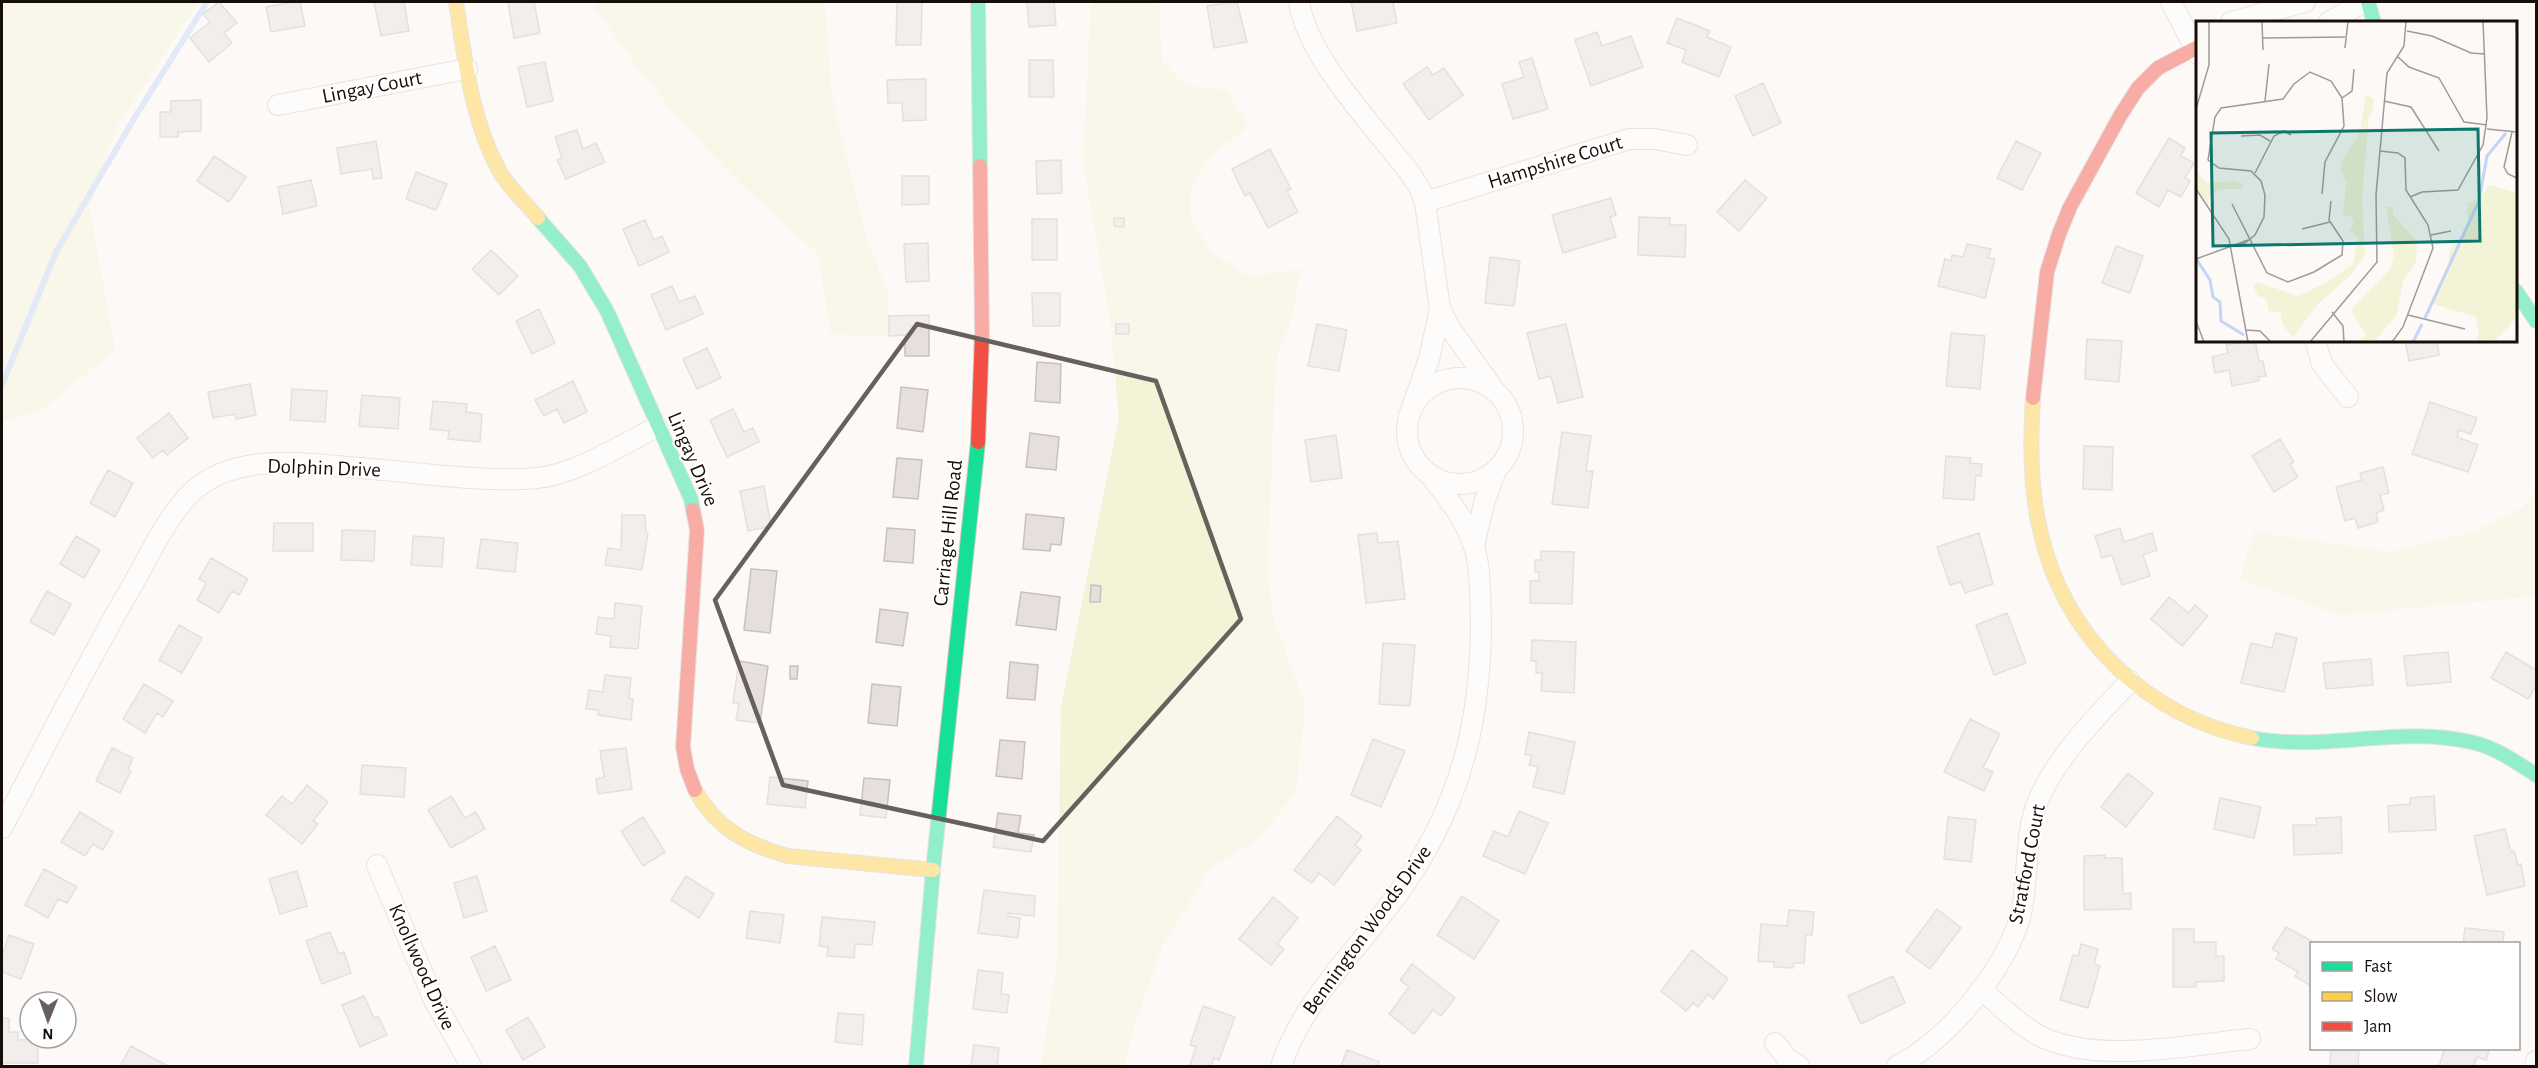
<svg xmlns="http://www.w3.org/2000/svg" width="2538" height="1068" viewBox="0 0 2538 1068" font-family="'Alegreya Sans',sans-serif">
	<rect width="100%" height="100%" fill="#fcf9f7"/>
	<path fill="#f3f3d7" d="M2,2H199L116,128L89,206L115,350L40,411L2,421Z
		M594,2H825L831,92L867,238L888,294L890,337L831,334L818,253C730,181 657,101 594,6Z
		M1091,2H1159L1162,61L1185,85L1227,91L1248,126L1209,159L1191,187L1190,216L1211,252L1250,277L1300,269L1292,318L1276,360L1267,572L1273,617L1305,704L1296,792L1258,838L1210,869L1162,947L1133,1030L1124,1066H1041L1057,963L1061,708L1119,418L1111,326L1083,161Z
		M2536,492V596L2339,615L2240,579L2254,532L2388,552L2470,533L2522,508Z"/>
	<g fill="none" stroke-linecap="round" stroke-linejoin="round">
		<path stroke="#c3d5f7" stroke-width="6" d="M2,385L56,252L132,122L207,2"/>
	</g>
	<path fill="#e6dfdc" stroke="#c8c2be" stroke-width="1.5" d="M219,2L237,23L224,33L232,43L209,62L190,38L210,22L203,14Z
		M294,2H300L305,26L271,32L266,7Z
		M374,2H404L409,31L381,36Z
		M508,2H534L540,33L514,38Z
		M897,2H922L921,45H896Z
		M1027,2H1054L1056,25L1029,27Z
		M1237,2L1247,42L1214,48L1207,6Z
		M1351,2H1393L1397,23L1357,31Z
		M1677,18L1710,31L1707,37L1731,47L1719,77L1682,62L1686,50L1667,43Z
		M1597,32L1602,46L1631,36L1643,67L1591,86L1575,40Z
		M1532,58L1548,109L1513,119L1502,84L1524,77L1519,62Z
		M1029,60H1053L1054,97H1029Z
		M545,62L553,101L527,107L518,67Z
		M1427,67L1433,75L1444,68L1463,95L1429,120L1403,84Z
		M926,79V120L903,121L902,103H888L887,80Z
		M1763,83L1781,123L1753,136L1735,96Z
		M201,100V131L178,132V137H160V112H171V101Z
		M577,130L583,149L596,143L605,162L566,179L557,160L562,158L555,137Z
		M2169,138L2185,148L2181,156L2194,163L2185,178L2190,181L2181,197L2168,190L2159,207L2136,193Z
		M376,141L382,178L373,179L372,169L341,174L337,148Z
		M2016,141L2041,153L2022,190L1997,178Z
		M1270,149L1291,189L1287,191L1298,212L1268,228L1250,193L1245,196L1232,169Z
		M214,156L246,177L229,202L197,181Z
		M1061,160L1062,193L1037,194L1036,161Z
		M416,172L447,184L436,210L406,199Z
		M902,176H929V204L902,205Z
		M311,180L317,206L283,214L278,187Z
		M1745,180L1767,198L1739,231L1717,212Z
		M1611,198L1616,215L1610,217L1616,237L1563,253L1552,215Z
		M1639,217L1670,218V225H1686L1685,257L1638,255Z
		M1114,218H1124V227L1114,226Z
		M1032,219H1057V260H1032Z
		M645,220L654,240L662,236L669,252L639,266L623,229Z
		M928,243L929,281L906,282L904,244Z
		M1967,244L1991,249L1988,258L1995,259L1985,298L1938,286L1945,259L1951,261L1952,255L1963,257Z
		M2116,246L2143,256L2130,293L2102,283Z
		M491,250L518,276L499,295L472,269Z
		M1490,257L1520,261L1514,306L1485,303Z
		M672,286L679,302L695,296L703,314L666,330L651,295Z
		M1032,293H1060V326H1033Z
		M539,309L555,343L532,354L516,321Z
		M929,315V356H905V335L889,336V316Z
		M1116,324H1129V334H1116Z
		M1317,324L1347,330L1339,371L1308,366Z
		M1566,324L1583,397L1558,403L1551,376L1539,379L1527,333Z
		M1951,333L1985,336L1980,389L1946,386Z
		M2087,339L2122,341L2119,382L2085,379Z
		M2255,340L2259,361H2263L2266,376L2258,377L2259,381L2232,386L2229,370L2215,373L2212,357L2228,353L2226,345Z
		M2405,340H2437L2439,355L2409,361Z
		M707,348L721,378L697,389L683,359Z
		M1037,362L1061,364L1060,403L1035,401Z
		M573,381L587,412L564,423L557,409L544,416L535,400Z
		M250,384L256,415L236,419L235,414L213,418L208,392Z
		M901,387L928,390L923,432L897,428Z
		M292,389L327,391L325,422L290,420Z
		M362,395L400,398L398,429L359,426Z
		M433,401L467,404L466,412L482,414L480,442L448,439L449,431L430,429Z
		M2430,402L2477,418L2471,434L2459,430L2457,437L2478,445L2468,472L2412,454Z
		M733,409L744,432L753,428L759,442L727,457L710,420Z
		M169,413L188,438L167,455L163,450L153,458L137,438Z
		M1562,432L1591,436L1586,471H1593L1588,508L1552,504Z
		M1030,433L1059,437L1056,470L1026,467Z
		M1336,435L1342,478L1311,482L1305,440Z
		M2280,439L2294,462L2290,464L2298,477L2274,492L2252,456Z
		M2084,446L2113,447L2112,490L2083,489Z
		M1946,456L1971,458L1970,463L1982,464L1981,476L1976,475L1974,500L1943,498Z
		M897,458L922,460L918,499L893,497Z
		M2383,467L2389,493L2380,495L2384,510L2376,513L2378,522L2358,528L2355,518L2345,521L2336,487L2362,480L2360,473Z
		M108,470L133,483L115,517L90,503Z
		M764,486L771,526L748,531L740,491Z
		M1026,514L1064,518L1061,545L1051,544L1050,551L1023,549Z
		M622,515H645L646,532L648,533L642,570L605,565L608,548L621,550Z
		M274,523H313V551H273Z
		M887,528L915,530L913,563L884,561Z
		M2120,528L2124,542L2152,533L2157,550L2143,555L2150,576L2122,585L2112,555L2102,558L2095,536Z
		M342,530L375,531L374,561L341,560Z
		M1377,533L1378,543L1398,541L1405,599L1366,603L1358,535Z
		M1979,533L1993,584L1965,593L1961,582L1950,585L1937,547Z
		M76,536L100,550L84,578L60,564Z
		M413,536L444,538L442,567L411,565Z
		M481,539L518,543L515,572L477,568Z
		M1541,551L1574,552L1572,604L1530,603V581H1539V572H1535V560H1541Z
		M211,558L248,579L239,595L232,591L219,613L197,600L206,583L199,579Z
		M751,569L777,571L770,633L744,630Z
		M1091,585L1101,586L1100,602H1090Z
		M47,591L71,604L54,635L30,622Z
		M1021,592L1060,597L1056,630L1016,625Z
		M2169,597L2189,613L2195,605L2208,616L2182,646L2151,619Z
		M615,603L642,606L638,649L610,647L611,636L596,634L598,617L614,619Z
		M880,609L908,613L903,646L876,642Z
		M2007,613L2026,663L1994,675L1976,625Z
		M179,625L202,638L182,673L159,660Z
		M2276,633L2297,638L2284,692L2241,683L2251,643L2272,648Z
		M1532,640L1576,642L1574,693L1541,691L1542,673H1536V661H1531Z
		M1383,643L1415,645L1410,706L1379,704Z
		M2448,652L2451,682L2407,686L2404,656Z
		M2506,652L2536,670V686L2528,699L2491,678Z
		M2371,659L2373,685L2326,689L2323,663Z
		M739,661L768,666L760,723L736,720L739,704L733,703Z
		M1010,662L1038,665L1035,700L1007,698Z
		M790,666H798L797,679H790Z
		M605,675L631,678L629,698L633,699L631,720L598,715V710L586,709L589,690L603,692Z
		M144,684L173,701L163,717L157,713L145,733L123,719Z
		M872,684L901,687L897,726L868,723Z
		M1970,719L2000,734L1983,768L1993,772L1984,791L1944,772Z
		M1529,732L1575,742L1564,794L1533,787L1538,767L1529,765L1532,756L1525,754Z
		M1373,739L1405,751L1381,807L1351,795Z
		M1000,740L1025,742L1022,779L996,776Z
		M112,748L133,758L128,769L131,771L120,793L96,781Z
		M626,748L632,789L598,794L596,779L604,777L600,751Z
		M362,765L406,768L404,797L360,794Z
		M2128,773L2153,793L2126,827L2101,807Z
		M770,777L808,781L805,808L767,804Z
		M864,778L890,780L886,818L860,815Z
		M307,785L328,802L313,821L318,824L302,844L266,815L282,796L292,804Z
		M451,796L465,818L476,812L485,829L451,848L428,810Z
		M2434,796L2436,830L2389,832L2388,806L2410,804V798Z
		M2220,798L2261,807L2254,838L2214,829Z
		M1519,811L1548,823L1525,874L1483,856L1494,831L1508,837Z
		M80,812L113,832L103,850L93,844L85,856L61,842Z
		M998,813L1021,816L1018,833L1034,835L1031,852L993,847Z
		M1337,816L1362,836L1355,845L1361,850L1334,885L1319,873L1312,883L1294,870Z
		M643,817L665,852L643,866L621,831Z
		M1948,817L1976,820L1971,862L1944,859Z
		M2341,817L2342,853L2294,855L2293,825H2317L2316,818Z
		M2505,829L2511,852L2514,851L2518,865L2521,864L2525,886L2487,895L2474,836Z
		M2105,855V858H2122L2123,894L2131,893V909L2084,910V856Z
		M44,869L77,887L67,903L58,899L48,918L25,905Z
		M297,871L307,906L280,914L269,879Z
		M477,876L487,911L464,918L454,883Z
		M686,876L714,894L699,918L671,900Z
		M984,890L1035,896L1034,916L1008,913V916L1020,918L1018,938L978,933Z
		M1462,896L1499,921L1474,959L1437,935Z
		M1273,897L1298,918L1277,944L1284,949L1271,965L1239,939Z
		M1937,909L1961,928L1930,969L1906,951Z
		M1789,910L1814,912L1812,935H1806L1804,963H1794L1793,968L1774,967V962L1758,961L1761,924L1787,926Z
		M750,911L784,915L780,943L746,938Z
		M822,917L875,922L872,945L855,944L854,958L827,956L828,947L819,946Z
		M2286,927L2317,944H2312L2311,986L2295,976L2298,972L2276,959L2279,953L2272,949Z
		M2465,928L2504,932L2503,944H2463Z
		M2173,929H2194V942H2216V956H2224V981L2196,982V987H2173Z
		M330,932L339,954L344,952L351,973L322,984L306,941Z
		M9,935L34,944L21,979L2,972V956Z
		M2081,944L2098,949L2094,964L2100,966L2088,1008L2060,1000L2073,955L2078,956Z
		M495,946L511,980L486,991L471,957Z
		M1692,950L1728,979L1713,999L1708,994L1698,1007L1693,1003L1686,1011L1661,991Z
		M1412,964L1455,998L1441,1016L1433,1010L1414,1034L1389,1014L1409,987L1400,980Z
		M978,970L1003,973L1001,994L1009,995L1007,1013L973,1009Z
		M1893,976L1905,1003L1861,1024L1848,996Z
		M364,996L374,1018L378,1016L387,1035L360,1047L342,1005Z
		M1203,1006L1235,1017L1219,1060L1214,1058L1211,1066H1195L1190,1065L1196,1047L1190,1045Z
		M838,1013L864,1015L862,1045L835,1042Z
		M528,1017L545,1047L523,1060L506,1030Z
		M2,1018H9V1032H18V1040L38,1039V1063H2Z
		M974,1045L999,1048L997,1066H971Z
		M131,1046L168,1066H120Z
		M2331,1048H2359L2358,1066H2330Z
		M2445,1048H2490L2486,1060L2477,1057L2474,1066H2439Z
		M1347,1050L1379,1062L1378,1066H1341Z"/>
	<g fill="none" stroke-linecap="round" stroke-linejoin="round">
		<g stroke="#cfc9c5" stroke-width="22">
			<path id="street" d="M1299,2C1307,57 1375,128 1410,173L1419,187L1425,202L1440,309L1429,359L1411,410
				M2171,2L2198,54
				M2231,22L2305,2
				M2329,22L2364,2
				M278,105L467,69
				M1425,202L1629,139H1655L1687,145
				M1440,309L1450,328L1492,387
				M2315,340L2322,364L2348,397
				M1407 431a53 53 0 1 1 106 0a53 53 0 1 1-106 0Z
				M1474,546L1484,503L1496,470
				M2,828C44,748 85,667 130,589C149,557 165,519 191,493C234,451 306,464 360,468C415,472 483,483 537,478C576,474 621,445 657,427
				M377,865L434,1000L471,1066
				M1981,989C1999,1005 2017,1023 2038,1035C2094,1065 2188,1045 2250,1039
				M1775,1043L1788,1059L1799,1066
				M1281,1066C1306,992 1369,940 1411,875C1463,795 1481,715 1481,621C1480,598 1481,564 1473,544C1464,517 1447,497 1430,475
				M1897,1066C1947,1042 2011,964 2022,909C2029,873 2024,835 2038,801C2058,754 2096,718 2130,681
				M2535,1066L2536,1061"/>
		</g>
		<g stroke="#cfc9c5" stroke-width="16">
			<path id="fast" d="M978,2L980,166
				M2368,2L2374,22
				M538,218L580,266L607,311L691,499L693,510
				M2516,291L2536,321
				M2252,738C2325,752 2399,725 2471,742C2495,747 2516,762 2536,775
				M916,1066L933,870L978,442"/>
		</g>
		<g stroke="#cfc9c5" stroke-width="16">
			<path id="slow" d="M456,2C465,59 471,120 500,172C509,188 526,203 538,218
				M2033,398C2030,442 2030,487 2040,530C2064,637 2146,716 2252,738
				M695,790C716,828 747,845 788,856L933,870"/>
		</g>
		<g stroke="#cfc9c5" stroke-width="16">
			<path id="jam" d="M2033,398L2047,272L2059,234L2070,207L2120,116L2138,88L2158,68L2198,47
				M978,442L982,334L980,166
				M693,510L697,530L683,747L687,769L695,790"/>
		</g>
		<use href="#street" stroke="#fffefe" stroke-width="20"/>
		<use href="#fast" stroke="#16e098" stroke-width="14"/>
		<use href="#slow" stroke="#ffcf43" stroke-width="14"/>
		<use href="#jam" stroke="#f24e42" stroke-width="14"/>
	</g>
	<path d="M0 0H2538V1068H0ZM917,324L1156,381L1241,619L1043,841L783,785L715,600Z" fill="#fcf9f7" fill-opacity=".55" fill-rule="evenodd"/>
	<path fill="none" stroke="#68605c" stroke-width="4.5" stroke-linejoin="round" d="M917,324L1156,381L1241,619L1043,841L783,785L715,600Z"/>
	<g text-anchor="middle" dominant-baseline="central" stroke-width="4.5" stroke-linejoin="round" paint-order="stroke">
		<g font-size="21" fill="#180e09" stroke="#fff">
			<text transform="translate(372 87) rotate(-11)">Lingay Court</text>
			<text transform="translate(1555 162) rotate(-17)">Hampshire Court</text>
			<text transform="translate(693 459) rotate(67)">Lingay Drive</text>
			<text transform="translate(324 468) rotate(2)">Dolphin Drive</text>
			<text transform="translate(948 533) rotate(-84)">Carriage Hill Road</text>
			<text transform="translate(2027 864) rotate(-79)">Stratford Court</text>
			<text transform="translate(1367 930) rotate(-54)">Bennington Woods Drive</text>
			<text transform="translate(422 967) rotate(66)">Knollwood Drive</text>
		</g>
	</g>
	<g transform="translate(2196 21)">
		<rect width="321" height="321" fill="#fcf9f7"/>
		<path d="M170,74L177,78V89L173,94L166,178L169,234L155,254L123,282L97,316L86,303L85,292L73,290L70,277L62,275L57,265L61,261L102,275L132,261L157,243L162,216L152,209L158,203L156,196L147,194L150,162L145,148L146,139L163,114ZM0,150L11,162L37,160L47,163L46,168H23L13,176L12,184L0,168ZM293,164L321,172V296L298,321H280L283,311L280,296L234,282L252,246L254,228L272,207L271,183L286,175ZM190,186H196L198,195L221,220L220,242L207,260L201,293L180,319L163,321L170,314L155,289L195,247L198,235Z" fill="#f3f3d7"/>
		<path fill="none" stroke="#c3d5f7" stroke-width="3" d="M320,0L321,18M1,239L14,259L17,276L24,281L25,300L48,314M229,297L283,180L291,135L310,112M217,321L226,303"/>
		<path fill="none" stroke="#a19b98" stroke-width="1.5" d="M66,0L67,29M211,10L236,15L275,32L289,33M67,17L149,16M149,27L152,0M201,35L213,46L243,57L268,101L291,104M146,77L156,70L158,48M69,80L73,43M188,80L215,86L243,130M0,88L13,44V0M291,108L321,111M316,111L308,146L312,153L321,157M45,115L64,114L74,120M184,130L202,132L209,137L210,169L232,204L237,227L207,306L196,321M59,152L78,115L88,110L95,114M0,168L33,218L52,321M214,176L226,171L262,169L287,124L291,97L287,0M36,183L71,252L92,261L118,251L146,234L147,220L133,199L135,180M106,208L134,201M235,214L255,210M35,224L49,222L59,214L68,196L69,174L65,160L55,150L23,147L12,139L19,96L25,87L87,78L98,63L114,51L135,60L146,77L148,105L129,141L126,173M0,238L52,219M136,291L147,305L148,321M212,294L269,308M0,300L8,321M50,309L64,310L75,321M114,321L181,241L180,174L191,52L208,25L210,0"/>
		<path fill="#0f766e" fill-opacity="0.15" stroke="#0f766e" stroke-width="3" d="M282,108L284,220L17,225L15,112Z"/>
		<rect width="321" height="321" fill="none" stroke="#180e09" stroke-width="3"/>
	</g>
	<rect width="2538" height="1068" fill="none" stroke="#180e09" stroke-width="6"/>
	<rect x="2310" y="942" width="210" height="108" fill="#ffffff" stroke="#a39f9d" stroke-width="1.5"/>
	<rect x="2322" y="962" width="30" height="9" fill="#16e098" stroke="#a39f9d" stroke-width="1.5"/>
	<text x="2364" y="972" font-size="18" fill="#180e09">Fast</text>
	<rect x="2322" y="992" width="30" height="9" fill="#ffcf43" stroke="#a39f9d" stroke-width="1.5"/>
	<text x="2364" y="1002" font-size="18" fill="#180e09">Slow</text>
	<rect x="2322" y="1022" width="30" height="9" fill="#f24e42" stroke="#a39f9d" stroke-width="1.5"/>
	<text x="2364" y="1032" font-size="18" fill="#180e09">Jam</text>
	<g transform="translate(48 1020) rotate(181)"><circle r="28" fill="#ffffff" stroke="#a39f9d" stroke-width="1.5"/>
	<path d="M0-4.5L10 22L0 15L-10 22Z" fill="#68605c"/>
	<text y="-9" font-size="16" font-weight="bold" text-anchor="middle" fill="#180e09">N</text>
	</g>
</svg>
